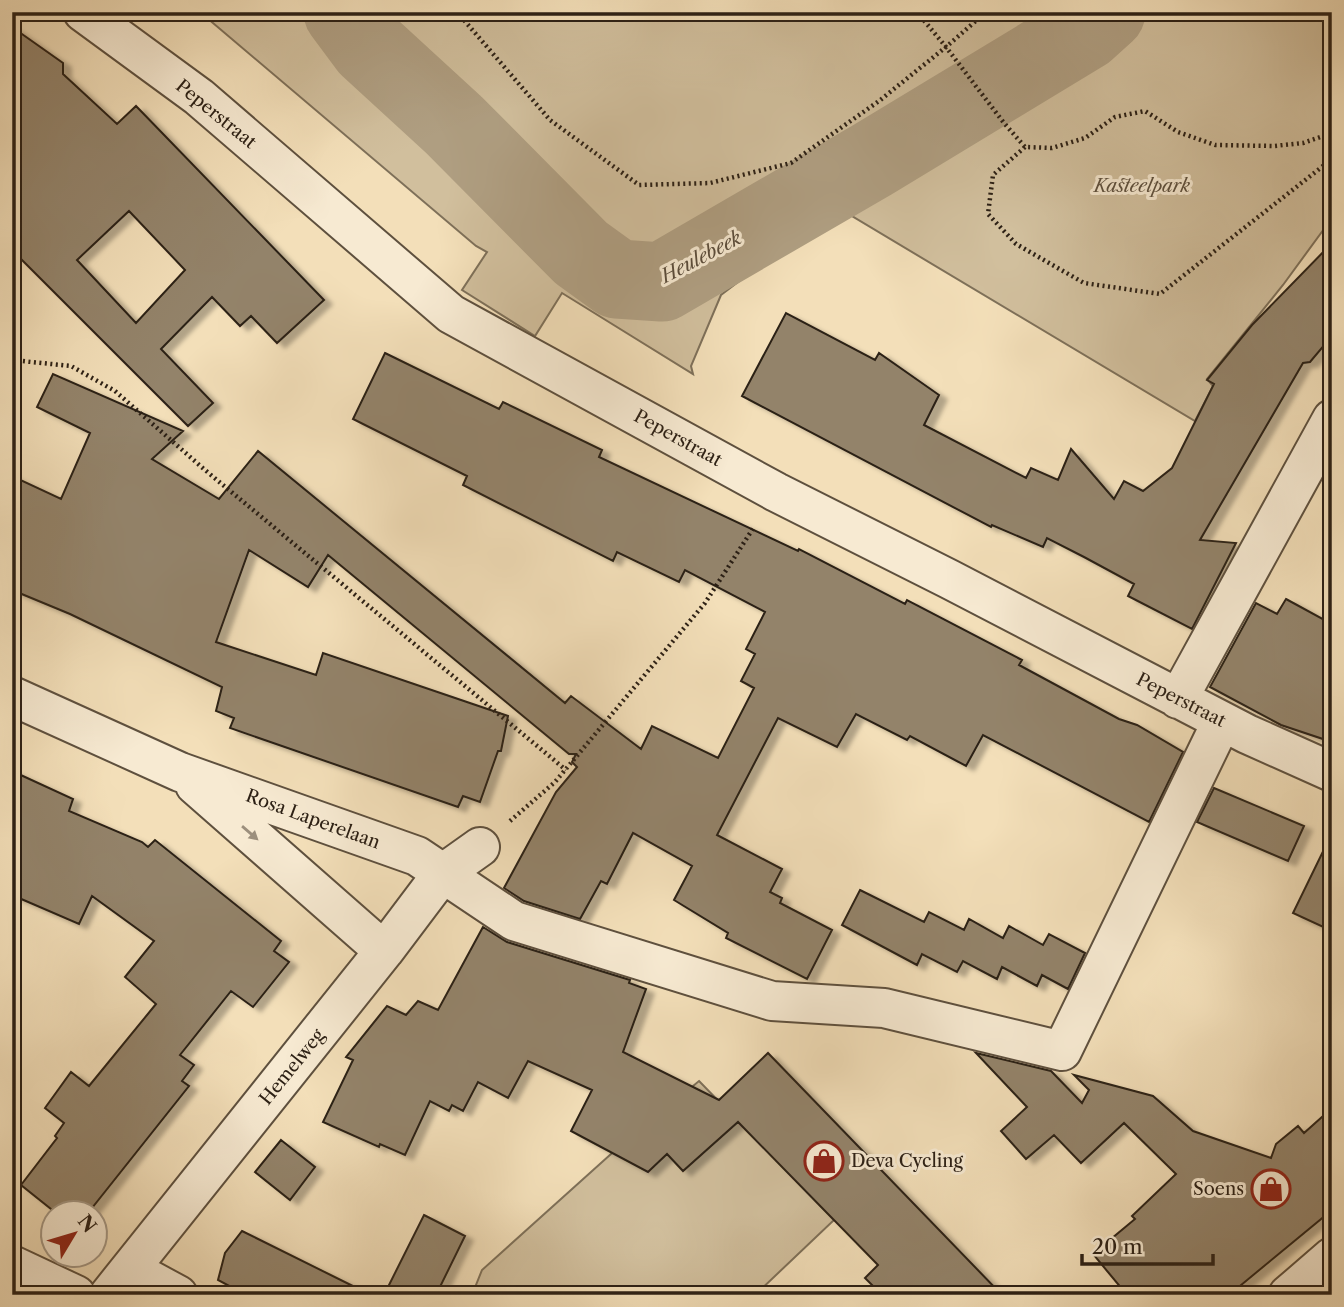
<svg xmlns="http://www.w3.org/2000/svg" width="1344" height="1307" viewBox="0 0 1344 1307" font-family="'Libre Caslon Text',serif">
	<defs>
		<filter id="shadow"><feDropShadow dx="8" dy="4.5" stdDeviation="2" flood-color="#0004"/></filter>
	</defs>
	<rect width="100%" height="100%" fill="#f3dfb9"/>
	<filter id="stains"><feTurbulence type="fractalNoise" baseFrequency=".00286" numOctaves="4"/><feColorMatrix values="0 0 0 0 .2 0 0 0 0 .09 0 0 0 0 .02 0 0 0 .5 -.17"/></filter>
	<radialGradient id="worn" r=".72"><stop offset=".6" stop-color="#630" stop-opacity="0"/><stop offset="1" stop-color="#630" stop-opacity=".3"/></radialGradient>
	<path fill="#d1bf9d" stroke="#7e7059" stroke-width="2" d="M200,12H1332V218L1283,285L1207,379L1213,386L1195,421L850,215L763,263L721,295L691,366L693,374L562,293L535,336L462,290L487,252L476,246Z
		M699,1081L834,1220L755,1295H472L482,1270L611,1154Z"/>
	<g fill="none" stroke-linecap="round" stroke-linejoin="round">
		<path stroke="#af9e81" stroke-width="79" d="M343,12L369,47L454,125L581,253L617,279L662,282L872,160L1085,31L1106,12"/>
	</g>
	<path fill="#93836a" stroke="#2c2015" stroke-width="2" fill-rule="evenodd" filter="url(#shadow)" d="M12,27L63,63V74L117,124L136,106L324,300L277,343L251,316L240,326L212,297L161,349L213,403L188,426L12,250ZM129,211L185,270L136,323L77,260Z
		M1332,243V336L1310,362L1303,363L1200,540L1236,543L1192,629L1128,596L1134,584L1084,557L1047,538L1043,547L992,525L991,527L742,396L786,313L875,360L879,353L939,395L924,425L1026,478L1031,468L1058,480L1071,449L1114,499L1124,481L1143,491L1172,468L1214,384L1207,380L1252,325Z
		M385,353L499,409L503,402L602,450L599,457L798,551L799,549L905,604L907,600L1022,660L1019,665L1119,719L1137,725L1183,752L1149,822L983,735L966,766L910,736L907,740L856,714L837,747L778,718L717,835L782,869L770,892L782,898L780,903L832,930L807,979L726,938L728,933L674,900L692,866L633,833L607,884L601,881L580,919L524,901L504,888L556,792L577,767L572,762L576,754H569L328,555L308,587L249,550L216,642L316,675L323,653L508,716L501,751H498L480,802L463,796L458,807L230,728L234,718L216,711L222,687L70,614L12,590V476L61,499L90,433L37,407L53,374L183,431L152,459L219,499L258,451L565,703L571,696L641,749L652,726L718,758L754,688L741,681L755,654L746,649L765,612L685,570L679,582L617,552L613,561L463,485L467,476L353,419Z
		M1286,599L1332,624V742L1281,725L1210,687L1256,603L1277,614Z
		M12,771L73,799L69,811L142,842L148,847L155,840L281,941L274,951L289,962L253,1007L231,991L180,1055L194,1065L182,1081L189,1086L88,1213H56L21,1185L57,1138L55,1136L64,1123L45,1108L71,1072L89,1086L156,1004L125,977L154,941L92,896L79,924L12,895Z
		M1214,788L1304,826L1288,861L1197,822Z
		M1332,833V931L1293,913Z
		M860,890L924,922L929,912L964,930L969,919L1003,938L1009,926L1043,945L1049,934L1085,953L1068,989L1042,975L1037,986L1002,967L997,979L963,961L957,972L922,954L917,965L842,925Z
		M483,927L507,942L630,980L629,983L646,989L623,1052L719,1100L768,1053L1002,1295H882L865,1278L878,1265L738,1122L683,1171L667,1154L648,1172L571,1131L592,1090L528,1061L508,1098L478,1082L463,1111L452,1105L449,1111L430,1101L405,1155L380,1144L379,1147L323,1122L353,1060L346,1057L387,1006L406,1015L418,1001L438,1010Z
		M976,1053L1051,1071L1082,1103L1089,1090L1074,1075L1153,1096L1193,1131L1271,1158L1276,1144L1298,1126L1304,1133L1332,1108V1210L1229,1295H1127L1093,1254L1135,1219L1132,1216L1176,1174L1124,1123L1081,1163L1054,1135L1026,1159L1001,1131L1027,1107Z
		M281,1140L315,1167L290,1200L255,1172Z
		M424,1215L465,1236L436,1295H384Z
		M242,1231L371,1295H246L218,1280L225,1253Z"/>
	<g fill="none" stroke-linecap="round" stroke-linejoin="round">
		<g stroke="#5e503e" stroke-width="42">
			<path id="minor" d="M83,12L199,97L451,314L776,492L949,579L1247,734L1332,772
				M12,696L180,772L417,856L514,921L772,1001L884,1008L1062,1051L1222,721
				M1178,699L1332,419
				M195,785L384,951
				M12,1265L76,1295
				M130,1269L178,1295
				M109,1295L384,951L442,874L480,847
				M1288,1295L1332,1257"/>
		</g>
		<path stroke="#2c2015" stroke-width="4.5" stroke-dasharray="2 3.5" stroke-linecap="butt" d="M457,12L550,120L639,185L710,183L791,163L879,101L946,47L1004,123L1025,147L1052,148L1085,138L1115,117L1145,111L1178,132L1215,145L1274,146L1303,143L1332,133
			M917,12L946,47L986,12
			M1025,147L993,175L988,214L1016,244L1084,283L1160,294L1332,159
			M12,360L71,366L115,391L205,470L566,770
			M510,821L555,782L705,603L754,527"/>
		<use href="#minor" stroke="#f7ead2" stroke-width="38"/>
	</g>
	<defs><path id="oneway-solid" d="M-6-.8H1V-3.2L6.5 0L1 3.2V.8H-6Z" transform="scale(1.75)"/></defs>
	<use fill="#9c8f7d" href="#oneway-solid" transform="translate(250 833) rotate(41)"/>
	<defs>
		<g id="shop-ring" transform="scale(2.0125)"><circle r="9.5" fill="#f7ead2" stroke="#8f2418" stroke-width="1.5"/><path d="M-5-2.5h2.3a2.7 3.5 0 0 1 5.4 0H5L5.5 6h-11ZM-1.5-2.5h3a1.5 2.3 0 0 0-3 0Z" fill="#8f2418"/></g>
	</defs>
	<g fill-rule="evenodd">
		<use href="#shop-ring" x="824" y="1161"/>
		<use href="#shop-ring" x="1271" y="1189"/>
	</g>
	<g text-anchor="middle" dominant-baseline="central" stroke-width="6" stroke-linejoin="round" paint-order="stroke">
		<g font-size="18" fill="#2c2015" stroke="#f7ead2">
			<text transform="translate(216 114) rotate(39)">Peperstraat</text>
			<text transform="translate(678 438) rotate(29)">Peperstraat</text>
			<text transform="translate(1181 700) rotate(27)">Peperstraat</text>
			<text transform="translate(313 819) rotate(20)">Rosa Laperelaan</text>
			<text transform="translate(292 1067) rotate(-51)">Hemelweg</text>
		</g>
		<g font-size="18" font-style="italic" fill="#5e503e" stroke="#f7ead2">
			<text x="1142" y="186">Kasteelpark</text>
		</g>
		<g font-size="18" fill="#2c2015" stroke="#f7ead2" text-anchor="start">
			<text x="851" y="1161">Deva Cycling</text>
			<text x="1244" y="1189" text-anchor="end">Soens</text>
		</g>
		<g font-size="19" font-style="italic" fill="#5a4c3b" stroke="#f7ead2">
			<text transform="translate(701 257) rotate(-28)">Heulebeek</text>
		</g>
	</g>
	<rect width="1344" height="1307" fill="none" stroke="#f3dfb9" stroke-width="42"/>
	<rect x="14" y="14" width="1316" height="1279" fill="none" stroke="#2c2015" stroke-width="3.5"/>
	<rect x="21" y="21" width="1302" height="1265" fill="none" stroke="#2c2015" stroke-width="2"/>
	<g transform="translate(74 1234) rotate(52)"><circle r="33" fill="#f7ead2" stroke="#a69986" stroke-width="2"/>
	<path d="M0-5L12 26L0 18L-12 26Z" fill="#8f2418"/>
	<text y="-10" font-size="19" font-weight="bold" text-anchor="middle" fill="#2c2015">N</text>
	</g>
	<path d="M1082 1254v10h131v-10" fill="none" stroke="#2c2015" stroke-width="3.5"/>
	<text x="1092" y="1254" font-size="21" fill="#2c2015" stroke="#f7ead2" stroke-width="5" paint-order="stroke">20 m</text>
	<rect width="100%" height="100%" filter="url(#stains)"/>
	<rect width="100%" height="100%" fill="url(#worn)"/>
</svg>
